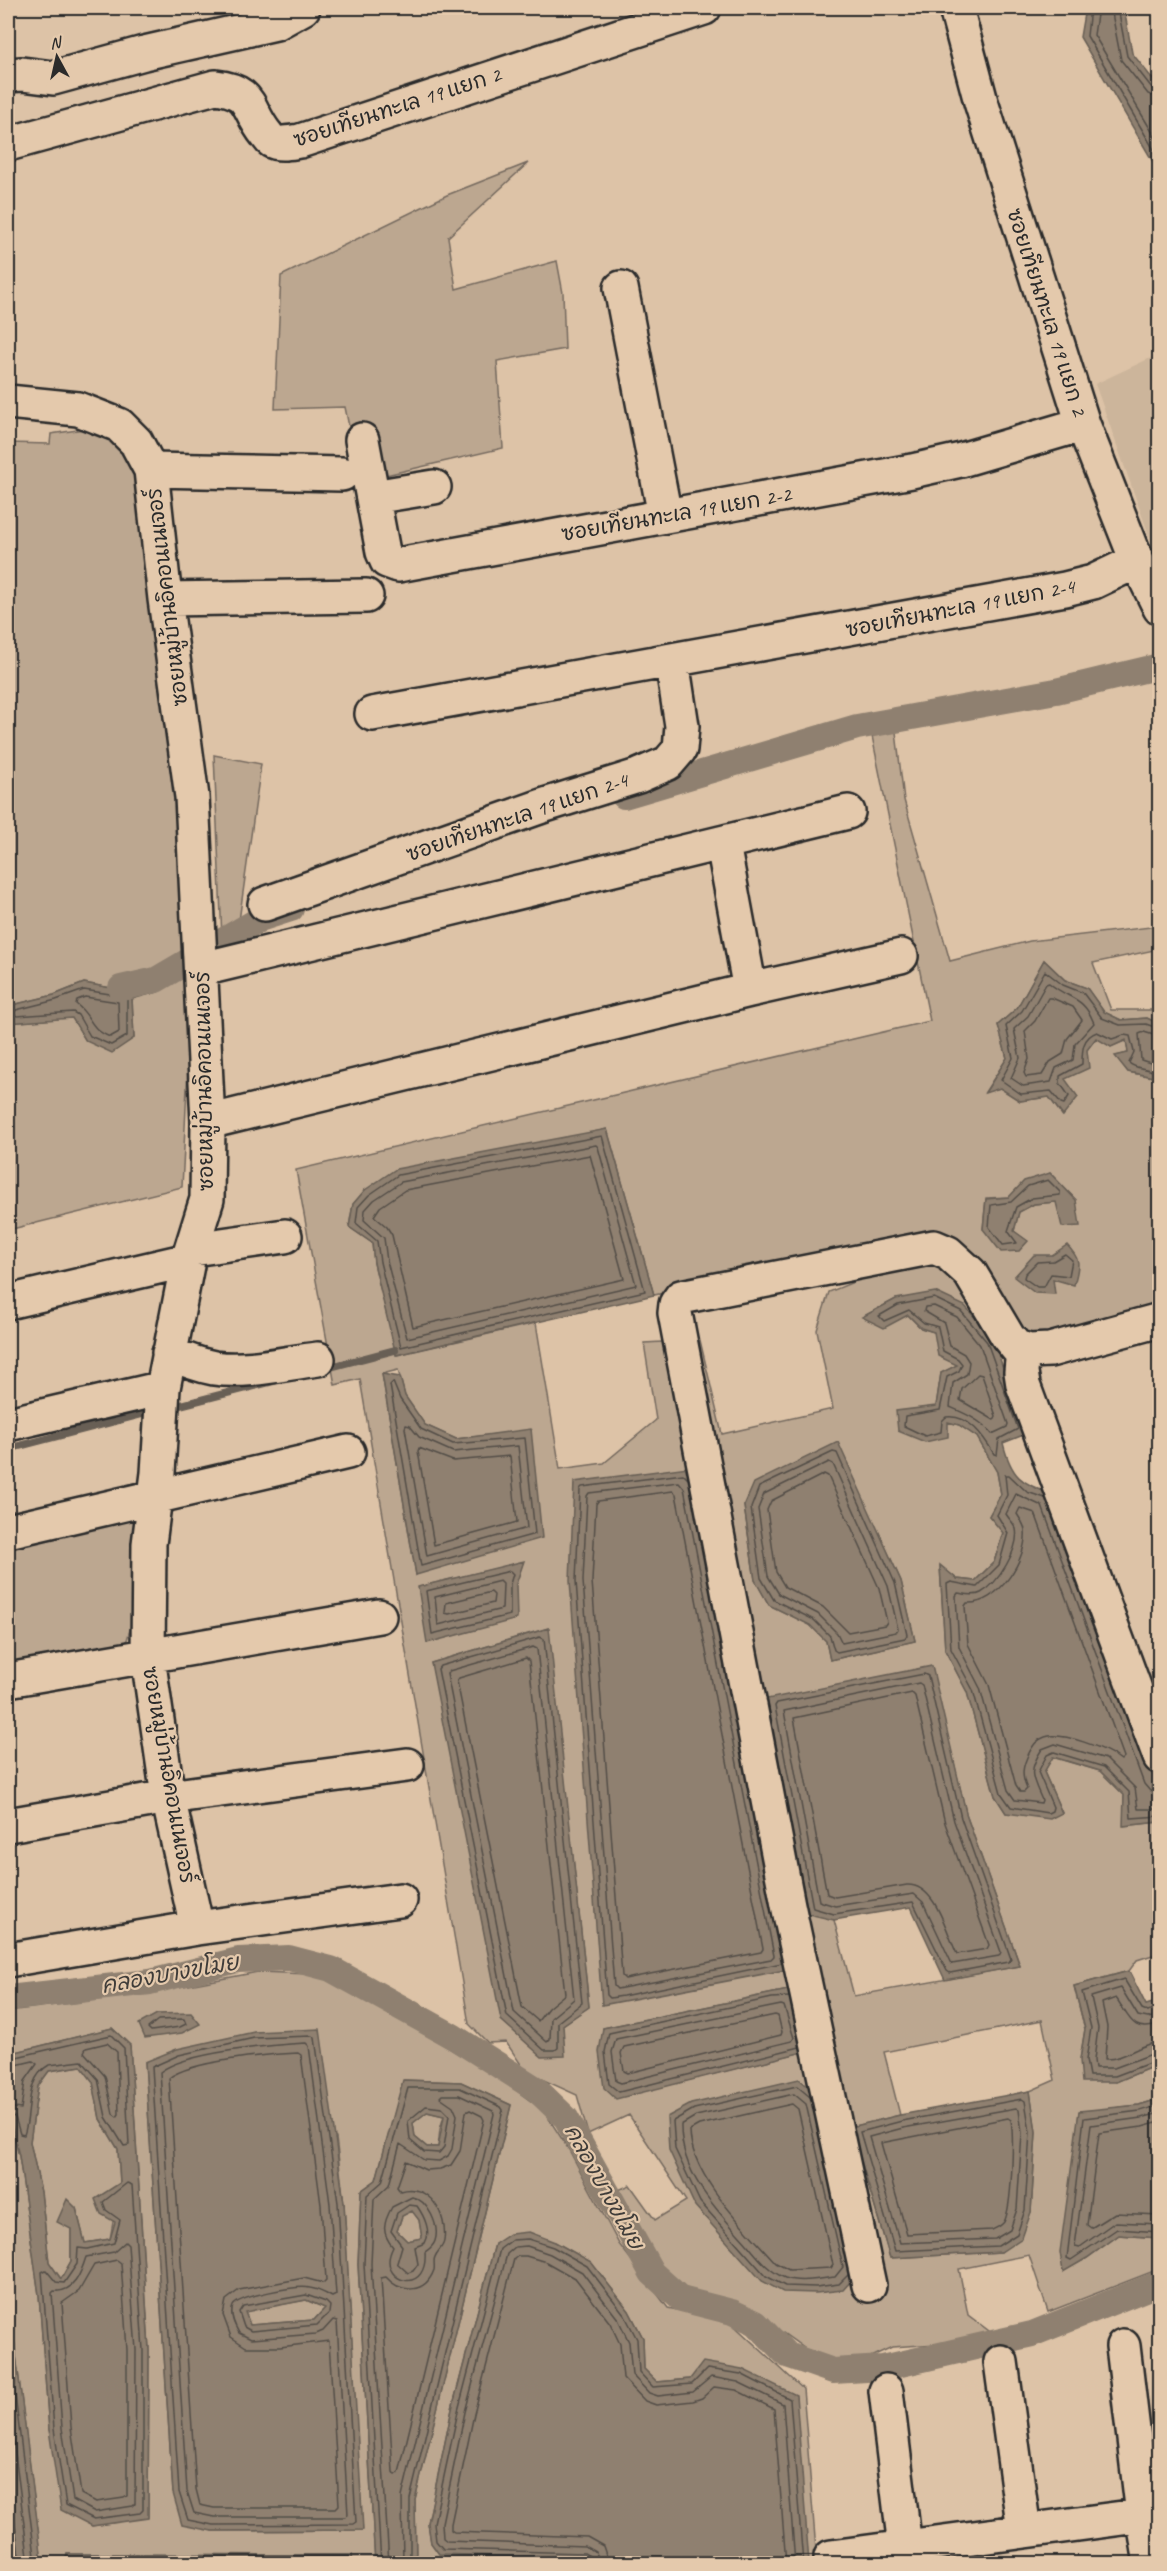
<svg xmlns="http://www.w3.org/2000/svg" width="1167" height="2571" viewBox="0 0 1167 2571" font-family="Caveat,'Playpen Sans Thai',sans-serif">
	<rect width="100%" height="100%" fill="#ddc3a7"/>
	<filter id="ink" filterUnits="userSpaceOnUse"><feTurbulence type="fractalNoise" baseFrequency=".0167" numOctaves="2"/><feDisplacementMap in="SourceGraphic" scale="12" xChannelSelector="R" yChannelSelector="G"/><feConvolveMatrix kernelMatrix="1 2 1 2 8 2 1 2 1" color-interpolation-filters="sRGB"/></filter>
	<g filter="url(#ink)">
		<path fill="#ccb59b" d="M1159,354V563L1095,384Z"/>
		<path fill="#bca790" stroke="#74695e" stroke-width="1.5" fill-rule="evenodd" d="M528,163L448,237L456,289L557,261L563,293L565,349L497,361L503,448L360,481L345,407L275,409L281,276L447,195Z
			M84,429L119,437L134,470L185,797L189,1048L182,1187L8,1230V1023L72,1017L86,1041L134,1038L132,998L158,992L156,980L111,988L84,983L54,995L8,1006V443L50,444L51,434Z
			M871,731L896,732L904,800L950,961L1030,941L1159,926V949L1093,963L1111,1010H1159V1024L1147,1018L1121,1020L1104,1012L1087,988L1065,980L1044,960L1017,1008L998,1025L1007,1058L985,1092L1000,1088L1020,1101L1049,1097L1062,1115L1064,1079L1097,1037L1111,1047L1127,1040L1128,1053L1116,1056L1128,1072L1153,1077L1159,1109V1309L1033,1339L1010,1324L988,1270L959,1248L916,1241L654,1295L607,1129L365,1190L353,1204L349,1227L372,1243L374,1263L397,1355L536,1323L560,1469L604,1463L656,1420L644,1343L700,1340L722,1434L833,1409L817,1330L829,1292L900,1263L924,1259L957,1274L993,1339L896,1299L863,1317L908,1315L921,1328L934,1332L958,1365L941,1373L936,1406L948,1421L959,1425L977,1437L997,1472L1001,1494L989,1516L1003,1532L994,1562L975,1581L957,1579L940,1566L945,1650L967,1692L995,1796L1006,1813H1062L1044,1772L1052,1757L1100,1771L1124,1795V1826L1159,1822V1953L1137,1960L1129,1971L1074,1986L1085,2029L1080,2059L1116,2082L1159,2064V2099L1139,2105L1079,2112L1063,2271L1087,2258L1119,2235L1159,2238V2269L1048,2312L1029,2255L959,2269L968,2315L993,2334L966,2342L892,2347L866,2359L834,2363L811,2353L758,2315L714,2299L682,2291L647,2250L616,2191L630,2185L655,2220L686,2201L629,2115L588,2134L577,2095L526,2072L506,2042L488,2043L469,2024L360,1379L335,1385L296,1170L930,1021ZM1050,1173L1076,1200L1034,1204L1019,1212L1014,1231L1027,1241L983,1229L986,1198L1009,1197ZM398,1370L405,1396L425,1425L456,1439L531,1430L416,1575L382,1374ZM744,1506L878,1531L901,1581L915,1641L830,1660L826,1641L810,1625L769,1605L755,1580ZM523,1562L516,1584L418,1587ZM548,1628L589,2007L562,2025L431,1663ZM931,1667L967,1817L1020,1966L854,1996L834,1920ZM793,1989L811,2050L616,2098L603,2028ZM1042,2020L1055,2080L1030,2091L1036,2132L1031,2212L1001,2252L890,2258L851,2127L900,2115L884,2052Z
			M214,755L261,764L237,935L222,938Z
			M133,1513L141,1532L135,1613L126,1643L8,1665V1537Z
			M258,1972L309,1974L339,1982L502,2080L544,2111L569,2150L619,2244L668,2308L728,2320L803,2389L817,2563H809L690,2379L657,2382L644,2369L643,2338L629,2311L591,2262L555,2242L495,2244L452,2409L428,2523L431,2543L439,2554L583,2559L590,2563H416L415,2500L511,2105L461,2082L404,2080L376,2180L361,2191L358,2264L375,2563H353L351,2555L67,2554L65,2563H42L8,2292V2110L19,2156L39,2295L49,2430L92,2526L148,2517L149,2349L130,2045L112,2028L8,2054V2011L136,1995ZM145,2062L336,2138L344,2203L362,2530L212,2531L173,2493Z
			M81,2066L93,2081L100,2119L118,2149L120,2183L110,2239L85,2243L76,2208L71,2229V2261L61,2279L49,2262L41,2192L30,2142L38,2086L49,2071Z
			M427,2112L444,2116L440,2129L438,2147H427L415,2137L413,2123Z
			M412,2210L419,2220L422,2238L407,2241L397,2231L402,2216Z
			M306,2300L325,2308L314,2320L250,2325L245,2311Z"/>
		<path fill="#8f8070" stroke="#675e54" stroke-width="1.5" fill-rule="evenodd" d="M1085,8H1124L1132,53L1159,87V172L1080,37Z
			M1044,960L1065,980L1087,988L1104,1012L1121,1020L1147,1018L1159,1024V1109L1153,1077L1128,1072L1115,1056L1128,1053L1126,1040L1111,1047L1096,1038L1087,1050L1089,1068L1065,1079L1078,1097L1063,1116L1049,1097L1020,1101L1000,1088L985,1093L1007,1058L998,1025L1017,1008Z
			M156,980L158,992L132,999L134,1038L112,1053L86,1041L72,1018L8,1023V1006L54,995L84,983L111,988Z
			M607,1129L654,1295L396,1355L374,1263L372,1243L349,1227L353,1204L365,1190L396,1169Z
			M1050,1173L1076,1200L1080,1226L1062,1227L1056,1202L1034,1204L1019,1212L1014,1231L1028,1241L1019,1251L1001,1252L983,1229L986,1199L1009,1197L1024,1181Z
			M1067,1245C1082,1261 1079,1265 1074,1285L1053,1279L1055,1294L1035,1293L1014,1277L1034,1255H1052Z
			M935,1292L965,1306L993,1339L1026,1434L1003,1443C1011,1476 1021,1484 1052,1494L1159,1787V1822L1123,1826L1124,1795L1100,1771L1053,1757L1044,1772L1062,1813L1050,1819L1006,1813L995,1796L967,1692L945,1650L940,1565L957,1579L975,1581L994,1562L1003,1533L989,1516L1001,1494L997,1472L977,1437L959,1425L948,1422V1437L925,1442L898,1431L896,1411L936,1406L941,1373L957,1365L938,1356L934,1332L921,1328L908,1315L884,1328L862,1317L896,1299Z
			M382,1374L400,1377L405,1396L425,1425L456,1439L531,1429L542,1538L416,1575Z
			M838,1442L901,1581L915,1641L830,1660L826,1641L810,1625L769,1605L755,1580L744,1506L754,1483Z
			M688,1467L790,1969L602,2005L570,1581L574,1482Z
			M524,1561L516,1584L517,1619L427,1643L418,1587Z
			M549,1628L589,2007L563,2025L565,2056L542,2057L501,2020L431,1663Z
			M932,1666L967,1817L1020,1966L945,1980L911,1907L834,1920L808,1914L767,1699Z
			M1129,1971L1146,2005L1159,2001V2064L1116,2082H1082L1080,2060L1085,2029L1074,1986Z
			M793,1989L811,2050L616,2099L604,2088L599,2052L603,2028Z
			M191,2013L200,2024L182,2033L145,2038L139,2024L157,2014Z
			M112,2028L130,2045L149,2350L148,2518L92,2526L61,2510L49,2430L39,2295L19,2156L8,2110V2054ZM81,2066L93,2082L100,2119L118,2149L120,2183L95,2199L101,2214L115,2222L110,2239L85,2243L76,2208L67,2199L57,2222L71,2229V2261L61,2279L49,2262L41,2192L30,2142L38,2086L49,2071Z
			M320,2029L344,2203L363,2530L212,2531L182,2525L173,2493L145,2062L177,2049L254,2032ZM306,2300L325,2308L314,2320L250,2325L245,2312Z
			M799,2079L818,2095L858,2273L843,2290L816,2293L783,2292L762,2281L695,2206L669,2150L667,2117L691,2104Z
			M403,2080L461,2082L511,2105L415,2500L416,2563H375L358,2264L361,2191L376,2180ZM427,2112L444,2116L438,2147H427L415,2137L413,2123ZM412,2211L419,2220L422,2238L407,2241L397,2231L402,2216Z
			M1030,2091L1036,2132L1031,2212L1022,2238L1001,2252L890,2258L851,2127L900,2115Z
			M1159,2099V2238L1119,2235L1087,2258L1063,2272L1060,2252L1079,2111L1139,2105Z
			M529,2232L555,2242L591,2262L629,2311L643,2338L644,2369L657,2382L690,2379L703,2362L742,2369L796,2395L809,2563L590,2564L583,2559L439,2554L431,2543L428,2523L452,2409L495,2244L510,2234Z
			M8,2292L39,2536L42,2563H8Z
			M67,2554L352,2555L353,2563H65Z"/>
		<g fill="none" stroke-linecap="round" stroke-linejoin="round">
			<path stroke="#534d47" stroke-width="1.5" d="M1090,8L1087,36L1160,160
				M1098,8L1094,35L1160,145
				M1111,8L1121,60L1148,94L1160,98
				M1118,8L1127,56L1152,88L1160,90
				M1046,984L1049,983C1069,1000 1083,995 1094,1023L1075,1044L1073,1060L1056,1068L1051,1082L1023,1086L1011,1078L1020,1058L1014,1029L1028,1016Z
				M84,990L110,994L127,993V1036L111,1045L90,1036L78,1015L73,1012L17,1016L14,1014L16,1010L56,1000Z
				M85,997L118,1002L119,1032L110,1037C88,1028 93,1017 76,1004L77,1000Z
				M1052,998L1073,1007L1082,1020L1067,1039L1063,1054L1050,1062L1042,1075L1026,1077L1024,1073L1029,1059L1025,1031L1035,1021L1048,998Z
				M1160,1029L1146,1024L1120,1025L1102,1018L1083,993L1063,985L1045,971L1022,1011L1006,1026L1013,1058L1001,1080L1021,1094L1051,1091L1061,1103L1064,1104L1069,1096L1060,1083V1076L1082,1064C1082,1051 1082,1037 1097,1032L1112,1039L1124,1035L1130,1036L1134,1052L1129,1063C1137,1071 1153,1066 1160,1077
				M1160,1037L1144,1032L1139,1034L1141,1060L1160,1066
				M602,1136L645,1291L401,1347L380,1262L377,1241L356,1223L358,1207L369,1195L398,1175Z
				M596,1145L598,1147L636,1285L407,1338L387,1261L384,1238L364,1220L365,1210L374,1200L401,1182Z
				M590,1155L624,1279L413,1327L392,1235L387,1227L374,1216L380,1207L405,1190Z
				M1048,1180L1060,1192V1195L1032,1198L1016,1207L1008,1231L1017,1243L1003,1245L989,1227L991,1205L1011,1202L1028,1186Z
				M1065,1254L1072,1260L1069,1276L1051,1274L1044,1287H1037L1024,1278L1025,1274L1037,1262L1053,1261Z
				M934,1298L961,1311L987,1342L1018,1429L999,1439L997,1455L994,1454C984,1437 969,1414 946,1417L942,1421L941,1432L925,1436L904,1426L905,1416L940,1410L947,1377L959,1371L962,1364L958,1359L943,1351L938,1327L924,1323L909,1310L884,1321L879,1316L898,1305Z
				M934,1306L957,1317L980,1345L1008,1424L1007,1427L992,1434C981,1420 966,1414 950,1407L953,1383L967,1374L969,1362L964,1354L950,1346L944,1323L924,1311L925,1307Z
				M978,1374L982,1375L996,1416L994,1420L960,1400L962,1389Z
				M393,1382L400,1399L421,1429L453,1444L525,1438L535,1534L421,1566L390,1385Z
				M406,1425L410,1426L419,1437L453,1452L518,1446L527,1528L427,1556L405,1428Z
				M419,1448L453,1461L510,1456L517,1522L434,1545L418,1451Z
				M833,1452L837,1453L895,1583L907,1635L905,1638L837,1652L834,1650L830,1636L814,1620L774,1600L761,1578L751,1508L759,1487Z
				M829,1462L833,1464L888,1586L898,1629L896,1632L842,1643L837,1633L818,1614L779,1594L768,1576L758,1509L764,1494Z
				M824,1474L828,1476L879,1588L887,1622L885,1625L848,1632L823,1607L785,1587L776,1572L767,1510L771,1501Z
				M689,1480L683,1474L582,1487L580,1489L576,1581L607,1995L610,1998L623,1996L782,1963
				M679,1482L684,1488L774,1956L771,1959L617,1989L614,1986L583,1581L587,1496L589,1493Z
				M673,1491L676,1494L763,1949L761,1952L625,1979L622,1976L592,1581L596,1504L598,1501Z
				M1045,1498L1027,1492L1009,1475H1005L1007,1495L997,1515L1008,1533L999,1565L977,1587L951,1582L947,1584L951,1649L973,1690L1001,1793L1011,1807L1048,1813L1052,1811L1053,1807L1038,1772L1047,1755L1054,1752L1104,1767L1129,1792L1131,1818L1160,1816
				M1020,1508L1035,1513L1124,1757L1121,1760C1108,1749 1061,1731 1045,1737C1036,1740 1033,1746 1029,1753C1022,1767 1021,1775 1027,1789L1024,1792H1020L1016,1786L989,1685L968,1644L965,1606L967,1603C998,1605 1028,1559 1025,1530C1024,1524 1020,1519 1017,1514Z
				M510,1571L513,1574L510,1584V1615L432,1634L426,1591Z
				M500,1581L503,1584L502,1609L438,1625L435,1597Z
				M491,1592L494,1595L493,1603L449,1614L445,1613L446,1603Z
				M540,1637L544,1639L582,2003L558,2022V2048L555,2050H544L507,2016L438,1669L440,1666Z
				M533,1647L537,1649L574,1999L551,2018L550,2039L547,2042L514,2012L447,1674L449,1671Z
				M526,1658L529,1661L565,1994L548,2008L538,2021L522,2007L457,1681L459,1678Z
				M924,1674L928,1676L961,1818L1011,1959L1009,1962L950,1973L947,1971L913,1902L834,1914L813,1908L775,1706L777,1703Z
				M919,1683L922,1685L954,1821L1001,1952L999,1956L952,1964L923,1902L914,1894L835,1906L819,1901L784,1711Z
				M912,1693L915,1696L945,1823L989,1945L987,1949L957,1954C946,1932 936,1884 907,1885L835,1897L827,1894L794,1718Z
				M1160,1793L1150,1791L1144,1784L1042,1506L1016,1494L1006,1514C1009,1519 1014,1523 1016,1529C1020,1548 998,1584 981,1593C974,1597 965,1594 958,1593L956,1596L959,1647L980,1688L1008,1790L1015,1800L1041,1803L1042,1800C1032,1777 1027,1772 1042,1749L1055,1744L1106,1759L1135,1788L1138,1809H1160
				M789,1997L772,1998L609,2033L605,2052L609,2084L619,2092L800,2047
				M781,2005L784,2006L794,2038L792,2041L621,2083L616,2081L612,2052L616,2039Z
				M1160,2007L1147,2011L1142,2009L1124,1979L1082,1992L1091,2028L1086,2060L1089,2076H1115L1160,2059
				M775,2015L778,2016L782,2032L781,2035L628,2073L624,2071L621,2053L624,2047Z
				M1160,2015L1148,2018L1138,2016L1121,1988L1091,1997L1098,2028L1094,2060L1095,2068H1114L1160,2051
				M184,2019L186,2024L180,2027L151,2031L148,2028L158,2020Z
				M1160,2024C1131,2034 1130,2017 1116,1998L1102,2003L1107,2027L1105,2059C1124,2060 1140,2043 1160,2042
				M312,2036L315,2038L338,2203L356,2522L353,2524L213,2525L188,2520L179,2492L152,2067L179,2055L254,2038Z
				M107,2043L117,2052L119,2114L117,2117L113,2114L105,2076L84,2052L86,2048Z
				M306,2043L309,2046L330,2204L336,2295L332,2297C325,2293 317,2289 310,2288C298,2285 238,2296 233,2306C229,2315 235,2326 239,2333L251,2339L316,2334L323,2331L333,2320L337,2321L348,2515L345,2517H214L194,2513L187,2491L160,2072C185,2052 272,2045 306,2043Z
				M298,2053L301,2055L321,2205L326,2280L323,2283L304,2278L239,2290L226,2300L223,2315L231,2337L246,2347H280L329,2341L339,2505L336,2508H214L200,2505L196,2489L169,2078C190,2061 269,2054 298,2053Z
				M8,2059L111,2035L124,2048L129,2145L124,2146L106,2117L98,2079L82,2061L49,2065C24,2079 32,2113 24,2135L20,2134L15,2117L8,2115
				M8,2067L33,2061L37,2064L25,2081L21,2109L8,2107
				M794,2094L806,2104L843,2267L835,2277C820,2279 799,2283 785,2278C768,2271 758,2257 747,2244C717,2211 680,2173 681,2125L696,2116Z
				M810,2097L797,2086L694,2109L673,2121L675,2149L700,2202L766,2276L785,2286L816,2287L839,2284L848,2275
				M1022,2099L1025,2101L1030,2132L1025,2210L1017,2234L998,2246L895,2251L860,2132L902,2121Z
				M792,2104L798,2109L833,2265L831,2268L789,2270L776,2263C747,2230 690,2176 690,2130L699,2125Z
				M1160,2105L1140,2111L1084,2118L1067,2258L1071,2260L1117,2229L1160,2232
				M426,2106L442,2108L449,2115L444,2147L439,2153L424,2152L410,2140L408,2121Z
				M1016,2108L1019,2110L1022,2133L1017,2209L1010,2230L995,2239L900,2243L869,2137L903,2128Z
				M470,2110L482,2116L484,2120L399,2473L395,2475L393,2472L381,2278L386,2277C400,2293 425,2295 434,2270C435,2266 433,2260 435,2257C437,2251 443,2248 444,2241C448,2215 429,2182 400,2191L397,2187L406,2161L426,2170L440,2169L451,2165L460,2151L466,2112Z
				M1160,2113L1141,2118L1091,2125L1075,2246L1080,2247L1115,2222L1160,2224
				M1008,2118L1011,2120C1014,2139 1012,2207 1004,2222C1001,2226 996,2228 992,2230L907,2234L881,2143Z
				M1160,2122L1142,2127L1099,2133L1087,2225L1091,2228L1115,2213L1160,2215
				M127,2183L132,2185L143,2350V2510L140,2513L94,2519L66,2505L54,2429L42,2272L46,2270L56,2282L64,2283L77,2264L78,2248L87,2249L114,2243L120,2220L106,2210L103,2202Z
				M412,2197C428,2200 440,2226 435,2241C433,2247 429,2249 425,2252C428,2292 389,2285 389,2261C389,2256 391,2251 393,2247C381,2233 383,2223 392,2207Z
				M409,2205L417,2206C424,2216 432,2232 425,2243L415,2247L418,2264L413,2271L408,2273L397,2263L402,2246L391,2231L397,2213Z
				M125,2242L128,2245L136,2350L135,2504L133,2506L95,2512L73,2500L62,2428L52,2293L54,2291C74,2293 81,2273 86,2257L114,2252Z
				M117,2260L121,2263L127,2350V2496L124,2498L96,2502L81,2494L71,2427L62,2303L79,2291L94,2265Z
				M306,2295L326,2302L330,2306L329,2313L317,2325L251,2331L244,2327L239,2312L243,2306Z
				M8,2339L36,2564
				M8,2397L29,2564
				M8,2467L20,2564
				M71,2564L74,2560L344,2561L347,2564
				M381,2564L364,2264L367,2195L382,2182L408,2088H460L501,2107L503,2110L410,2499V2564
				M389,2564L371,2264L374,2199L389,2185L400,2144L424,2160L439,2161L448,2156L452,2149L457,2115L453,2106L440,2097L442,2095H459L493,2111L494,2114L402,2497L403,2564
				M592,2564L591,2557L584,2553L443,2549L436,2541L434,2523L458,2411L500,2249L512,2240L528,2239L553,2247L587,2266L624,2314L637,2339L639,2372L653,2387L692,2384L707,2369L741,2374L790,2399L803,2564
				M600,2564L596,2552L585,2546L447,2541L443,2538L442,2523L465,2412L507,2254L515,2247L527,2246L550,2254L582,2272L618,2319L629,2342L632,2375L649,2393L658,2396L693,2392L711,2377L738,2382L783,2404L795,2564
				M609,2564L603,2546L587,2537L454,2532L451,2530V2524L474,2414L514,2259L518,2256H526L546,2262L576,2279L610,2323L620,2344L623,2378L645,2401L656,2405L693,2401L702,2398L714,2387L736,2390L774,2409L786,2564"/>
			<path stroke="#675e54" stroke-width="8" d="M323,1369L395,1350
				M169,1408L274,1381
				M8,1449L154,1411"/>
			<path stroke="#8f8070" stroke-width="26" d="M624,796L857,727L1056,691L1160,666
				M121,988L156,980L260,919L291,909
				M8,1998L150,1982L238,1960L289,1958L331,1969L454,2037L536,2089L566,2118L652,2273L681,2299L732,2312L756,2323L787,2355L833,2371L883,2368L1032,2334L1160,2283"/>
			<g stroke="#2b2b2b" stroke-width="38">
				<path id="minor" d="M956,8L981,102L1083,424L1137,561L1160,608
					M8,75L22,74L53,78L144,53L276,23L303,8
					M8,144L215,87C254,91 246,109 266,134C268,136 269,139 272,141C279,145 292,142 300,141L704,8
					M621,288L665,516
					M8,402L78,409L119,425L136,442L151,470L165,599L192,797L208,1122L207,1199L188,1260L163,1388L158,1473L149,1544L148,1657L168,1797L197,1928
					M362,440L383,552L387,561L398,565L912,471L961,460L1083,424
					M151,470L342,474
					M373,497L434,487
					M165,599L366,596
					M372,714L1065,589L1093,582L1137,561
					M723,844L750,990
					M265,904L545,805L638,776L668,763L680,749L682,726L672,661
					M202,969L848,812
					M208,1122L750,990L901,956
					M193,1249L285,1236
					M8,1302L188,1260
					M1023,1349L1021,1372L1023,1385L1160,1757
					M169,1353C183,1359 198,1365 214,1368C247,1373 285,1363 318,1359
					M8,1424L163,1388
					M8,1531L348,1452
					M8,1680L379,1616
					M8,1825L168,1797L407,1765
					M8,1960L197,1928L400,1900
					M869,2285L788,1905L675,1313L676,1304L681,1297L934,1247L948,1253L970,1273L1008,1337L1017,1348L1029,1351L1050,1350L1160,1320
					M1123,2346L1143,2515L1151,2564
					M1001,2362L1024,2531
					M886,2391L905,2547
					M831,2557L1160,2513"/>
			</g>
			<use href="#minor" stroke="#e4c9ac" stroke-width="33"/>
		</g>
	</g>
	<g text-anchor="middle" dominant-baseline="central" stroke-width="4.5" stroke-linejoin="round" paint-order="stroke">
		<g font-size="21" fill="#2b2b2b" stroke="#e4c9ac">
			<text transform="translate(397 107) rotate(-18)">ซอยเทียนทะเล 19 แยก 2</text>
			<text transform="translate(1047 312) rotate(72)">ซอยเทียนทะเล 19 แยก 2</text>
			<text transform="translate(676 514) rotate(-10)">ซอยเทียนทะเล 19 แยก 2-2</text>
			<text transform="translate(167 597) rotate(-97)">ซอยหมู่บ้านอิคอนเนเจอร์</text>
			<text transform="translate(960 608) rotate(-11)">ซอยเทียนทะเล 19 แยก 2-4</text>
			<text transform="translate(517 817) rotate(-19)">ซอยเทียนทะเล 19 แยก 2-4</text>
			<text transform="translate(204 1081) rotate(-91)">ซอยหมู่บ้านอิคอนเนเจอร์</text>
			<text transform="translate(169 1775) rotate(80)">ซอยหมู่บ้านอิคอนเนเจอร์</text>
		</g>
		<g font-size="22" font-style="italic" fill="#3f3c39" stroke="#e4c9ac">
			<text transform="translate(170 1974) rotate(-10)">คลองบางขโมย</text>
			<text transform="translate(604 2187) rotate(61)">คลองบางขโมย</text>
		</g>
	</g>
	<rect width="1167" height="2571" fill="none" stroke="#e4c9ac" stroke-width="30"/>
	<rect x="15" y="15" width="1137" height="2541" fill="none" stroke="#2b2b2b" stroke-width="2" filter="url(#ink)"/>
	<g transform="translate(57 57) rotate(352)" stroke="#e4c9ac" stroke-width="4.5" paint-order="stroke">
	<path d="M0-4.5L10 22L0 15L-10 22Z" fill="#2b2b2b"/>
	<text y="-9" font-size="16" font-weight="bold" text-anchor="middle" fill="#2b2b2b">N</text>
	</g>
</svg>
